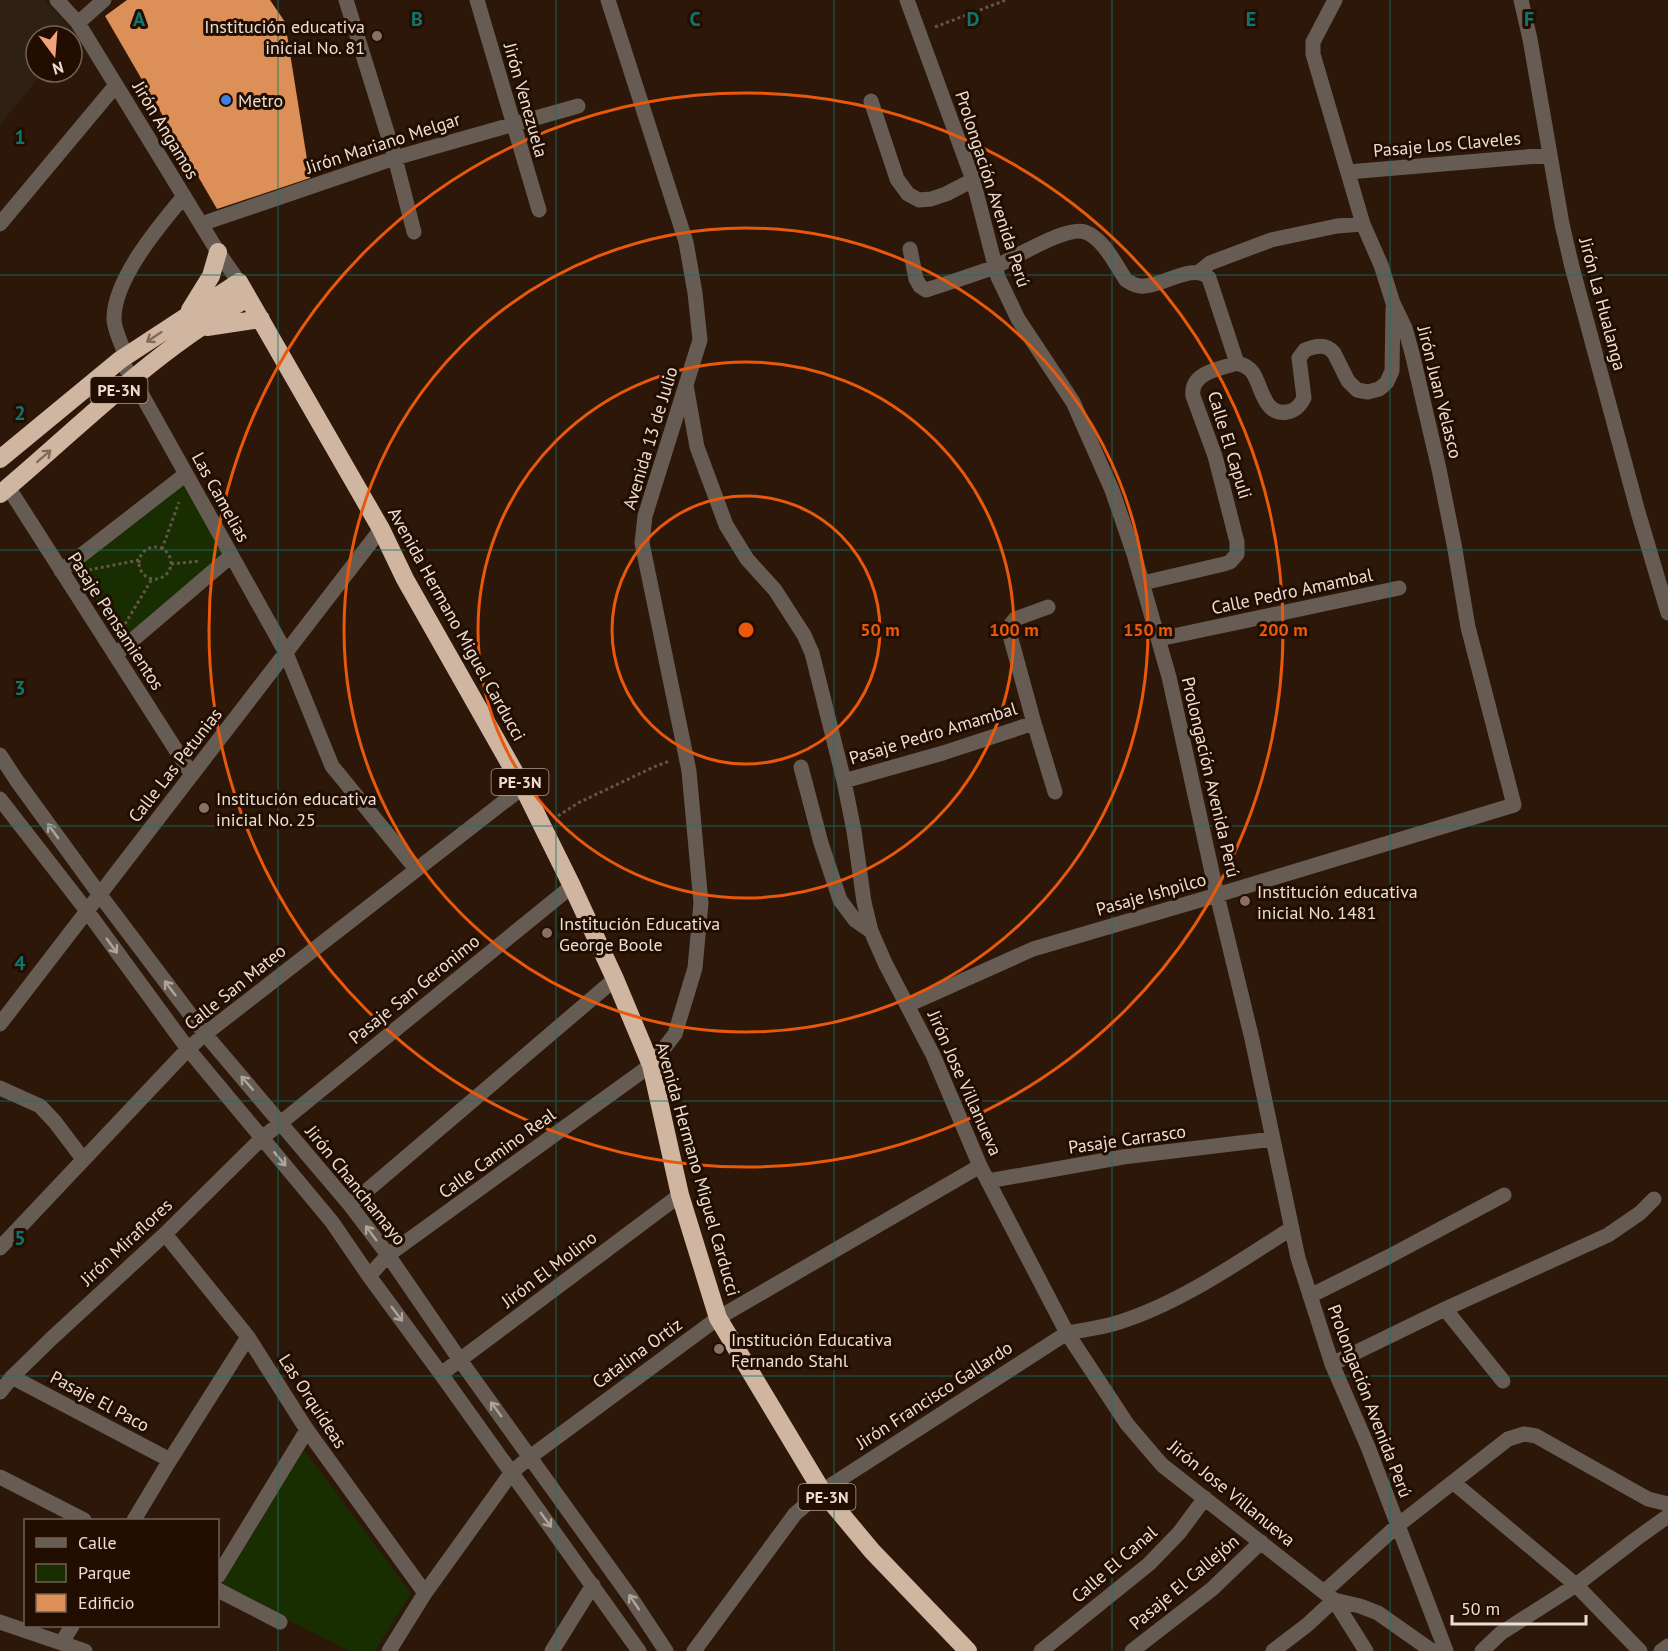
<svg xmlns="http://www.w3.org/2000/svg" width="1668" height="1651" viewBox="0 0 1668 1651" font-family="'PT Sans',sans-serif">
	<rect width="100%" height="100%" fill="#2c1708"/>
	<path fill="#2e2114" d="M0,0H45L76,34L72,39V36H36V72H44L0,124Z"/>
	<path fill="#182e00" d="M186,481L227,557L122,645L76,567Z
		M304,1450L411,1593L375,1651H349L221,1586Z"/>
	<path fill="#dc8f56" d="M127,0H270L285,22L310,178L217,209L105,16Z"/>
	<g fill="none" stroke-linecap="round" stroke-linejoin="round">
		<path stroke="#675447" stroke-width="3" stroke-dasharray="3 3" stroke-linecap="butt" d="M935,27L1006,0
			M139 563a16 16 0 1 1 32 0a16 16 0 1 1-32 0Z
			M162,549L179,502
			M171,564L200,561
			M89,570L139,560
			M125,624L152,579
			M558,816L578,803L656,766L670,761"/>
		<path stroke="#665c54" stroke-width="15" d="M57,0L78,23L218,252L239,282
			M346,0L395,158L414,232
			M477,0L539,210
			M907,0L973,180L998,277L1018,319L1073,402L1112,490L1134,554L1169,677L1217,895L1252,1039L1298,1258L1332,1364L1368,1447L1446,1651
			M1521,0L1530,39L1562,224L1572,267L1638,512L1668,613
			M78,23L104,0
			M871,101L897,179L908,194L919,200L931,199L946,194L973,180
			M1348,172L1549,155
			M0,224L116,85
			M201,224L395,158L578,106
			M910,249L916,279L920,286L926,290C948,283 970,276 992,268C1012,260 1066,225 1085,232C1104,239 1115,264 1126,280C1132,284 1138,287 1144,286C1163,286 1194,262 1209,278L1237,363
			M1199,272L1210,263L1271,240L1337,226L1363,224
			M126,356C122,345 115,332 114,320C113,280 159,226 184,196
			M120,360L133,379L286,653L332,766L416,869
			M686,385L697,447L726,525L747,559L775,590L804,635L812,653L844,781L854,831L864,902L871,931L885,963L933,1055L980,1166L1067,1333L1127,1424L1162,1465L1334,1600L1360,1606L1378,1613L1432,1651
			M8,487L192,775
			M61,571L186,474
			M1143,583L1224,564L1230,562L1237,554V542L1215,456L1193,396C1190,372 1220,369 1237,363C1244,365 1249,367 1253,373C1262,387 1264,416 1287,412C1295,411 1300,406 1304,398L1299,358L1305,350C1315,346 1326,343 1334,353L1348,381L1357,390L1368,392L1379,389L1383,386L1387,382L1392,371L1393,309
			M1048,607L1015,619L1008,628L1034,723L1055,792
			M1159,639L1399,588
			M115,655L231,556
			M0,755L17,781L100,895L205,1034L350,1205L388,1255L460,1360L631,1598L666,1651
			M801,767L821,843L840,900L855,920L871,931
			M844,781L943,753L1034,723
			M0,799L87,911L188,1049L332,1222L369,1276L441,1374L639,1651
			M908,1005L1033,949L1217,895L1514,805L1468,627L1454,544L1439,469L1412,353L1405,328L1393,303L1381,265L1363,224L1313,54V42L1335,0
			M0,1024L381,529
			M0,1088L40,1106L55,1122L83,1159
			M988,1181L1123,1157L1273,1139
			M350,1205L615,979
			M165,1234L248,1337L307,1430L425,1593
			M0,1248L188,1049L205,1034L523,787
			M369,1276L388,1255L651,1065L675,1034L695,968L701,903L689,771L642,543L645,516L700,340L695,293L686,242L608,0
			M1310,1296L1388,1257L1504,1195
			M1445,1309L1503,1381
			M1332,1364L1445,1309L1608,1235L1640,1213L1654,1199
			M441,1374L680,1195
			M12,1377L170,1460
			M0,1392L12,1377L52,1338L165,1234L262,1138L572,886
			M0,1477L84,1520
			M1454,1483L1576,1585L1640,1651
			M134,1520L170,1460L248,1337
			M218,1576L307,1430
			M218,1590L280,1622
			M1325,1591L1397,1526L1508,1439L1524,1434L1536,1436L1648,1499L1668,1504
			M1334,1600L1366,1651
			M0,1622L85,1651
			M62,1642L72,1626
			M389,1651L425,1593L512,1472L530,1457L718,1318L980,1166
			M552,1651L593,1585
			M694,1651L795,1514L822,1491L1067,1333C1083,1330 1098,1328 1113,1324C1176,1306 1237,1263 1292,1228
			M1041,1651L1149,1564L1179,1533L1205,1498
			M1132,1651L1212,1589L1261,1542
			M1273,1651L1307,1625L1334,1600
			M1482,1651L1501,1633L1576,1585L1636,1539L1668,1516
			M1661,1651L1668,1646"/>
		<path stroke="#d0b5a0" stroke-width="18" d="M190,310L211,276L218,252
			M207,327L261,319
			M0,459L120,360L239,282L381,529L405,579L523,787L572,886L615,979L651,1065L680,1195L718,1318L822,1491L872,1551L968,1651
			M0,494C80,427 155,349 248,298"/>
	</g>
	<defs><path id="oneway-shaft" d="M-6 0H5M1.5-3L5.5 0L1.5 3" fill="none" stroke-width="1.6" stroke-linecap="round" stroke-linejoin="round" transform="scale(1.5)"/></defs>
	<g stroke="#816a58">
		<use href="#oneway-shaft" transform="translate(154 337) rotate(146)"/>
		<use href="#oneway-shaft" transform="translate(44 456) rotate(-41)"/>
	</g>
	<g stroke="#b0a49a">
		<use href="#oneway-shaft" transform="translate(53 831) rotate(-126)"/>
		<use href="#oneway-shaft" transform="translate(112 946) rotate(54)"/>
		<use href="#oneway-shaft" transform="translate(170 988) rotate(-127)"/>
		<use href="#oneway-shaft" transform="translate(247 1083) rotate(-131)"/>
		<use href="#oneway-shaft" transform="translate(280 1159) rotate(50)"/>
		<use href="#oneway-shaft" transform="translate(371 1233) rotate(-127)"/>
		<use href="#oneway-shaft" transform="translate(397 1314) rotate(53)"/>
		<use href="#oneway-shaft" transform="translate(496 1409) rotate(-126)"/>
		<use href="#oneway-shaft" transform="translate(546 1520) rotate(54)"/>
		<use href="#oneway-shaft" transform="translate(634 1602) rotate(-124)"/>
	</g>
	<path fill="none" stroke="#0f766e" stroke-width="1.5" stroke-opacity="0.55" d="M278,0V1651M556,0V1651M834,0V1651M1112,0V1651M1390,0V1651M0,275H1668M0,550H1668M0,826H1668M0,1101H1668M0,1376H1668"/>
	<g fill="none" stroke="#e8590c" stroke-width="3">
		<circle cx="746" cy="630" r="134"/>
		<circle cx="746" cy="630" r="268"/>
		<circle cx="746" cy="630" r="402"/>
		<circle cx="746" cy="630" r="537"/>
	</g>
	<g fill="#8d6e63" stroke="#210e01" stroke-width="2">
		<circle cx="377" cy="36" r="6"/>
		<circle cx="204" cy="808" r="6"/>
		<circle cx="1245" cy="901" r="6"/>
		<circle cx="547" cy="933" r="6"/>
		<circle cx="719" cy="1349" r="6"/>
	</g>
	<circle fill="#3f7fe0" stroke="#210e01" stroke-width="2" cx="226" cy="100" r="6"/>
	<g text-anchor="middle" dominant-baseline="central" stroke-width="6" stroke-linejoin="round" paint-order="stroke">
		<g fill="#210e01" stroke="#afa095" stroke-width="1.5">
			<rect x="90.5" y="377" width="57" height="26" rx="4.5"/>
			<rect x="491.5" y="769" width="57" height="26" rx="4.5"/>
			<rect x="798.5" y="1484" width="57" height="26" rx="4.5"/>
		</g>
		<g font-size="16" font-weight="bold" fill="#ecded4">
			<text x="119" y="390">PE-3N</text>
			<text x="520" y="782">PE-3N</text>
			<text x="827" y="1497">PE-3N</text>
		</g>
		<g font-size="18" fill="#ecded4" stroke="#210e01" text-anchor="start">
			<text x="365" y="26" text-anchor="end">Institución educativa<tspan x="365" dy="21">inicial No. 81</tspan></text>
			<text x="238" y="100">Metro</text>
			<text x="216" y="798">Institución educativa<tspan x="216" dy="21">inicial No. 25</tspan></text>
			<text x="1257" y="891">Institución educativa<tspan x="1257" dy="21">inicial No. 1481</tspan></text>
			<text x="559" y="923">Institución Educativa<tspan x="559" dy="21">George Boole</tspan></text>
			<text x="731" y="1339">Institución Educativa<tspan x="731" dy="21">Fernando Stahl</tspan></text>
		</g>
		<g font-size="18" fill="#ecded4" stroke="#210e01">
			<text transform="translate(526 100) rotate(74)">Jirón Venezuela</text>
			<text transform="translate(166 130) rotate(59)">Jirón Angamos</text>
			<text transform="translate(383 143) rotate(-18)">Jirón Mariano Melgar</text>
			<text transform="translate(1447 144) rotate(-5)">Pasaje Los Claveles</text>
			<text transform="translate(993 189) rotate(72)">Prolongación Avenida Perú</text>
			<text transform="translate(1603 304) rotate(75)">Jirón La Hualanga</text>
			<text transform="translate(1440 392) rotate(76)">Jirón Juan Velasco</text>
			<text transform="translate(650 438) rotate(-73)">Avenida 13 de Julio</text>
			<text transform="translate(1230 445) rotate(73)">Calle El Capuli</text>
			<text transform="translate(221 497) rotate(61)">Las Camelias</text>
			<text transform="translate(1292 591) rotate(-12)">Calle Pedro Amambal</text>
			<text transform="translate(116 621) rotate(57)">Pasaje Pensamientos</text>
			<text transform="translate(457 624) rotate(61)">Avenida Hermano Miguel Carducci</text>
			<text transform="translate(933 733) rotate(-17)">Pasaje Pedro Amambal</text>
			<text transform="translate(175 765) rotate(-52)">Calle Las Petunias</text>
			<text transform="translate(1211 777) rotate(77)">Prolongación Avenida Perú</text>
			<text transform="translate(1151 894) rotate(-16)">Pasaje Ishpilco</text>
			<text transform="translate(235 987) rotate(-39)">Calle San Mateo</text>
			<text transform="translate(414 989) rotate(-39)">Pasaje San Geronimo</text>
			<text transform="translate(965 1083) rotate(66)">Jirón Jose Villanueva</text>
			<text transform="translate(1127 1139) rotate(-8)">Pasaje Carrasco</text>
			<text transform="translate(497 1153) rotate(-36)">Calle Camino Real</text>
			<text transform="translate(698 1169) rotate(74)">Avenida Hermano Miguel Carducci</text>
			<text transform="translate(356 1185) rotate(51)">Jirón Chanchamayo</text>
			<text transform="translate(126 1242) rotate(-43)">Jirón Miraflores</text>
			<text transform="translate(549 1269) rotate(-37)">Jirón El Molino</text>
			<text transform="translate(637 1353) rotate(-36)">Catalina Ortiz</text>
			<text transform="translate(934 1395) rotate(-33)">Jirón Francisco Gallardo</text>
			<text transform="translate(100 1401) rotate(28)">Pasaje El Paco</text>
			<text transform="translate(313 1401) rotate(57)">Las Orquídeas</text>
			<text transform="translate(1370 1401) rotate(69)">Prolongación Avenida Perú</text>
			<text transform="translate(1232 1493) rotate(39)">Jirón Jose Villanueva</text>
			<text transform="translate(1114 1564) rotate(-41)">Calle El Canal</text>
			<text transform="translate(1184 1582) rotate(-40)">Pasaje El Callejón</text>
		</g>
	</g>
	<g font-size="20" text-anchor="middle" font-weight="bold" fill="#0f766e" stroke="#210e01" stroke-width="6" stroke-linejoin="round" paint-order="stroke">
		<text x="139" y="26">A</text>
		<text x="417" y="26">B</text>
		<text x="695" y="26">C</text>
		<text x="973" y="26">D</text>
		<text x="1251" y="26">E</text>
		<text x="1529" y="26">F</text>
		<text x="20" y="144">1</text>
		<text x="20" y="420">2</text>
		<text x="20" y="695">3</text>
		<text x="20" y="970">4</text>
		<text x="20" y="1245">5</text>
	</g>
	<circle cx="746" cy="630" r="9" fill="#e8590c" stroke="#210e01" stroke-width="3"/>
	<g font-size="18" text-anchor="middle" font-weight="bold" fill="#e8590c" stroke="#210e01" stroke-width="6" stroke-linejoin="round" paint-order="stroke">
		<text x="880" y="636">50 m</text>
		<text x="1014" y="636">100 m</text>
		<text x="1148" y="636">150 m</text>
		<text x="1283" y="636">200 m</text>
	</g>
	<rect x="24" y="1519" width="195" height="108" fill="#210e01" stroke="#726155" stroke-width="1.5"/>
	<rect x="36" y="1538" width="30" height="9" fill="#665c54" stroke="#726155" stroke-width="1.5"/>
	<text x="78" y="1549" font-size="18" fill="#ecded4">Calle</text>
	<rect x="36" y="1564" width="30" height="18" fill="#182e00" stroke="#726155" stroke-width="1.5"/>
	<text x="78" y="1579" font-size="18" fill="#ecded4">Parque</text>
	<rect x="36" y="1594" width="30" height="18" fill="#dc8f56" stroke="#726155" stroke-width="1.5"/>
	<text x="78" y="1609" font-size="18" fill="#ecded4">Edificio</text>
	<g transform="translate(54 54) rotate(164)"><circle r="28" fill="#210e01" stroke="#726155" stroke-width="1.5"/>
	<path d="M0-4.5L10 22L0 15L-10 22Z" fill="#f1a17d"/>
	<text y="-9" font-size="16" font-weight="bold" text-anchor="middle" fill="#ecded4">N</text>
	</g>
	<path d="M1452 1615v9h134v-9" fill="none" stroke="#ecded4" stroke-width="3"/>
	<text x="1461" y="1615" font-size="18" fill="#ecded4" stroke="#210e01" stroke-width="4.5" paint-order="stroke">50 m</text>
</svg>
